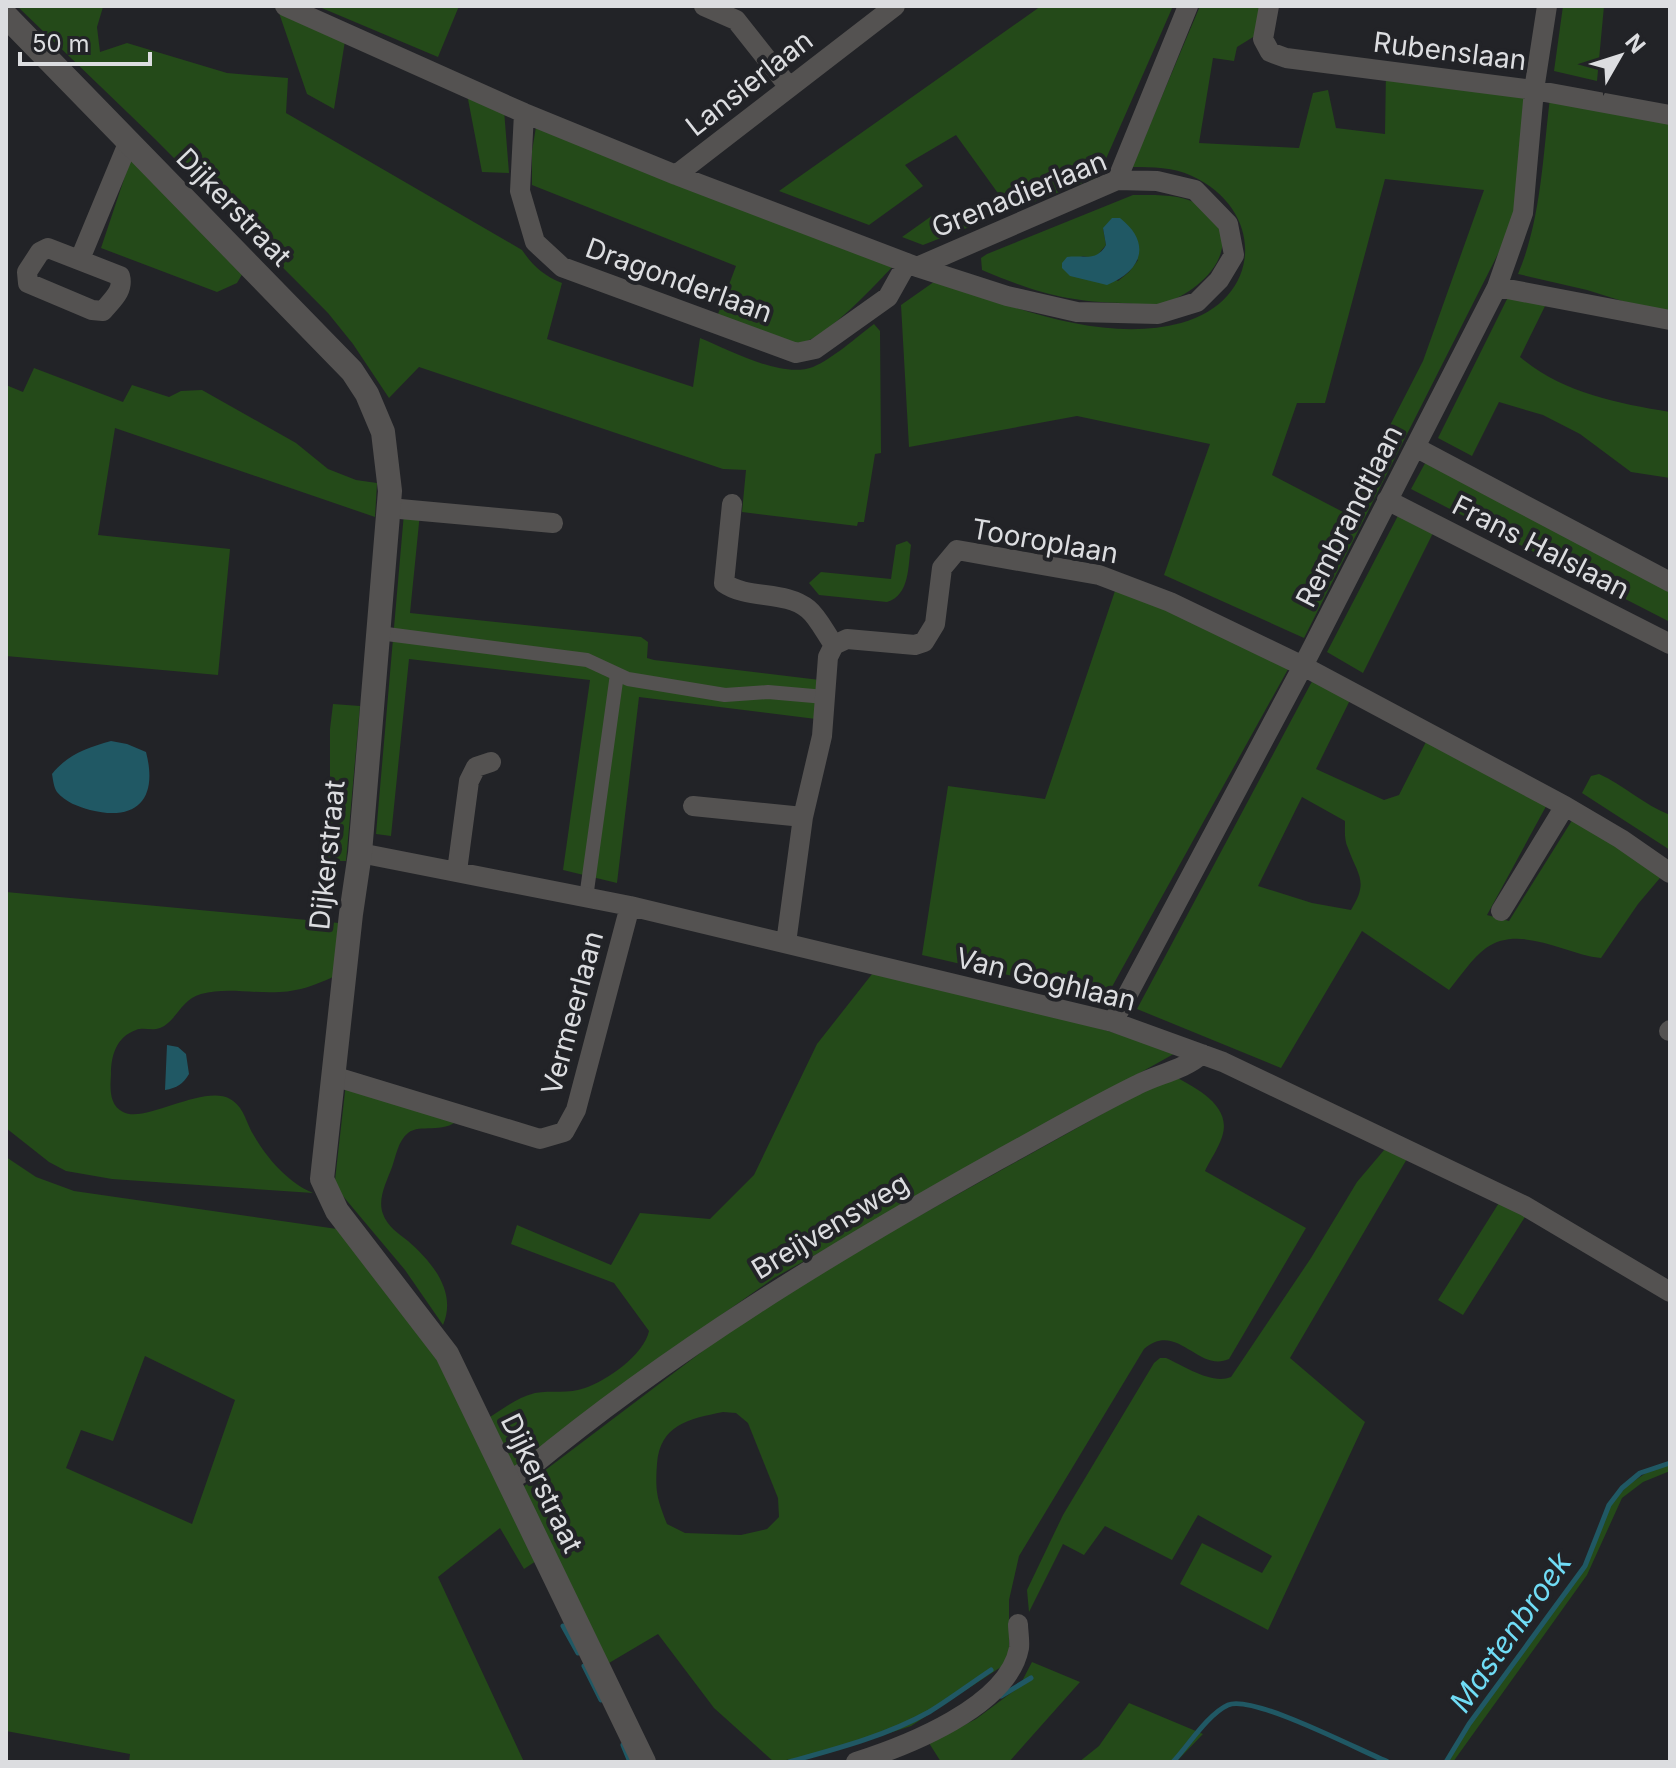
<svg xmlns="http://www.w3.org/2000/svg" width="1676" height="1768" viewBox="0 0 1676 1768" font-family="Inter,sans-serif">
	<rect width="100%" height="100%" fill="#222327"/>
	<path fill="#244a19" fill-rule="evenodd" d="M17,6L103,7L97,27L100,52L127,43L227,73L288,78L286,113L522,250C533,266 544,276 562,283L547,339L693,387L700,338C730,350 781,379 813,367C832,359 857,337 874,324L880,331L881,453L875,454L864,522H858L857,526L742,512L746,470L723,469L419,367L389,398L353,344L328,313L155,139Z
		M317,6H459L438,57Z
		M1041,6H1173L1098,177L923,245L902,237L933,215L950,228L1000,196L956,135L905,165L923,186L869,225L779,191Z
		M1200,6H1261L1258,34L1237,47L1234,61L1213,58L1199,143L1299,148L1313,93L1328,90L1336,128L1385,134L1386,70L1525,90L1514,213L1504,242L1304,638L1164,575L1210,444L1077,416L909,447L901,305L938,279C1009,307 1104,344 1181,323C1262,301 1267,211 1192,176C1173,167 1153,167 1132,167ZM1385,179L1484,190L1423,361L1345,513L1272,475L1297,403H1325Z
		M1563,6H1604L1597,81L1554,71Z
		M279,13L345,41L334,109L307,94Z
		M1551,90L1670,114V316L1587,290L1518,274C1542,218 1543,150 1551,90Z
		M467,94L504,110L509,173L482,172Z
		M537,121L896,263C877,283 827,338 801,343C782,347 737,322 718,314L736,266L532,185V151Z
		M133,152L247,266L237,283L217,292L101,248Z
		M1133,195C1156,195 1184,193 1204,208C1250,245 1201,294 1160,304C1148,306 1135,304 1123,303C1067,302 1034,292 982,270L981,258L987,254ZM1103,228L1138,260L1129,272L1118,281L1081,256L1095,258L1106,245Z
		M1512,289L1547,302L1520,357C1563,393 1616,403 1670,412V478L1631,472L1580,434L1543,415L1499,402L1472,456L1438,438Z
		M34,368L123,402L132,385L169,397L181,391L202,390L296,443L328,469L356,480L377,483L375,517L115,428L98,535L230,549L218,675L6,656V385L23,392Z
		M1429,456L1670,582V622L1411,489Z
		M1403,506L1438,523L1363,673L1327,652Z
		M404,513H420L410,613L641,637L648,642L647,658L654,660L820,680L816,719L639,697L617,883L563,870L590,680L409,659L391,836L376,834Z
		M907,541L911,545C908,566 910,595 887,602L819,595L809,583L821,572L891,579L896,545Z
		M1117,585L1292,662L1108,994L1103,997L922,955L948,786L1045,799Z
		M1317,672L1354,692L1316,769L1384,800L1399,795L1431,732L1550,799L1487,915L1509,921L1576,814L1665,872L1638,904L1601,958C1564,954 1520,924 1486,948C1472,958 1460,977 1449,990L1362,931L1281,1068L1137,1009ZM1302,797L1345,821C1345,830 1344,840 1348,848C1358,876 1369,881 1351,910L1312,903L1258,886Z
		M333,704L360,706L346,861H320L330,818V729Z
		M1599,774C1624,785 1644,805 1670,815V850L1582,793L1591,776Z
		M6,892L339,923L333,977C315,985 300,991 280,992C254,994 227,987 201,994C181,999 176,1022 160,1028C152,1031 143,1027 136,1030C116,1037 111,1056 111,1074C110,1088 109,1105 123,1112C145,1124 203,1084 230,1099C244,1107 245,1120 253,1134C266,1157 287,1182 313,1193L112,1179L66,1171L49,1162L6,1128Z
		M876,969L930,981L1179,1051L774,1278L673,1349L515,1469L490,1417C504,1408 518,1397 535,1393C551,1390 569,1394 585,1388C606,1381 644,1355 649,1331L614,1283L511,1244L517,1225L611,1265L640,1213L710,1219L754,1175L817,1044Z
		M1172,1075C1194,1087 1233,1105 1222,1137C1218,1149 1210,1160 1205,1171L1306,1228L1229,1359C1198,1373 1177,1320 1144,1349L1019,1556L1009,1600V1652L1004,1665L911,1726L828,1753L774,1762L714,1708L658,1634L609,1663L523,1487L753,1313L849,1255ZM723,1412L736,1413L748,1423L778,1498L779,1517L767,1529L741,1535L685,1533L667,1524C657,1498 655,1492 657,1464C660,1425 688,1419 723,1412Z
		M346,1083L460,1119C441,1135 421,1123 408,1133C398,1141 396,1156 392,1167C387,1181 377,1199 383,1214C387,1226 399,1234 408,1241C433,1263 457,1292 443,1325L405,1270L337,1189L335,1180Z
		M1390,1143L1411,1152L1290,1358L1365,1422L1268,1630L1180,1584L1202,1543L1262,1573L1272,1556L1198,1515L1172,1560L1105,1526L1084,1555L1063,1544L1029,1612L1027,1590L1063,1515L1154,1363L1160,1358H1166C1184,1366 1212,1385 1231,1377L1311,1258L1357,1182Z
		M6,1157L36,1177L74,1191L344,1230L422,1329L536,1561L524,1569L500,1528L438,1577L524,1762H129L130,1754L6,1731ZM145,1356L235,1400L192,1524L66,1468L81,1430L113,1441Z
		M1502,1198L1528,1212L1463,1315L1438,1300Z
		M1670,1465V1471L1643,1482L1622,1498L1587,1575L1453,1762H1447L1483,1702L1585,1565L1602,1518L1610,1505L1628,1485L1649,1471Z
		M1032,1662L1080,1682L1009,1762H941L929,1743L976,1719L1019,1687Z
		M1129,1703L1203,1734L1176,1762H1079L1099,1746Z"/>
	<path fill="#205864" d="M1112,218H1120C1152,243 1142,271 1107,285L1070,276L1062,268V263L1067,257C1085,255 1096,262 1106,245L1103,228Z
		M111,741L127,744L146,752C158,798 138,822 90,810C79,807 65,802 57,792C54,788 53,780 52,774C68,754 87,748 111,741Z
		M167,1045L178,1047L186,1054L189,1074C183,1084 177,1088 165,1090Z"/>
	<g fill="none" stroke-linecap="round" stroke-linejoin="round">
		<path stroke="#205864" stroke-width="5" d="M563,1626L578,1653
			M584,1666L601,1700
			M1001,1696L1031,1678
			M623,1745L630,1762
			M789,1762C836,1749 886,1736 929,1712C950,1699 970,1684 991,1670
			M1173,1762C1188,1746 1208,1714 1228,1705C1252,1694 1359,1750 1388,1762
			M1446,1762L1469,1724L1585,1566L1609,1505L1622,1488L1640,1473L1670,1463"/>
		<path stroke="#545251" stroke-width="14" d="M379,633L587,660L628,679L725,695L768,692L825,697
			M586,898L617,674"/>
		<path stroke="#545251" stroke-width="20" d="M285,6L524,113L676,175L907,263L917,267L1007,296L1077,312L1158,314L1197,302L1219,280L1234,255L1228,224L1195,190L1157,181L1117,180L917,267
			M704,6L736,20L789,87
			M1269,6L1263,39L1270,52L1286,58L1534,90L1670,115
			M524,113L520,191L535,242L562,267L796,353L815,349L888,297L907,263
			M676,175L895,6
			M1117,180L1188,6
			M48,248L120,276C124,291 112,300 103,311L92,310L28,283L27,272L40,252Z
			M80,259L129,141
			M1497,287L1670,320
			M1415,447L1670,582
			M1387,500L1670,644
			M732,504L724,583C748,600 785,590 808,609C818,617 826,634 834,645
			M389,508L553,523
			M693,806L803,817
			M360,853L630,906L1113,1022L1223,1062L1525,1206L1670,1292
			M457,871L469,781L476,767L491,762
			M1501,911L1565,806
			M786,943L803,817L822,736L828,657L834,645L847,639L915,645L924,642L935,624L942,568L957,550L1099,575L1170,602L1303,666L1565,806L1621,839L1670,873
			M1113,1022L1303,666L1497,287L1523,213L1534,90L1547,6
			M1669,1031L1670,1030
			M333,1076L540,1139L564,1132L576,1110L630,906
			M508,1481L527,1470C672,1350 833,1252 998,1160C1044,1135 1090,1108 1137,1085C1158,1074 1184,1070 1202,1054
			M856,1762C906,1746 1008,1707 1019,1648C1020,1641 1018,1631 1018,1624"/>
		<path stroke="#545251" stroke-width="24" d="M6,16L352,371L367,394L383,432L390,491L360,853L351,914L322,1179L337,1211L447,1354L644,1762"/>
	</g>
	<g text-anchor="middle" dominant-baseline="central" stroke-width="8" stroke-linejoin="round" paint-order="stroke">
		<g font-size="28" fill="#dcdde0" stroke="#222327">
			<text transform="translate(1450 51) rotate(7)">Rubenslaan</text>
			<text transform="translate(749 83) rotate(-38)">Lansierlaan</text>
			<text transform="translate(1019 194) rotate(-22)">Grenadierlaan</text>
			<text transform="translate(234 207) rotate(46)">Dijkerstraat</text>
			<text transform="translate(679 280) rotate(20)">Dragonderlaan</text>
			<text transform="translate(1349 516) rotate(-63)">Rembrandtlaan</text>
			<text transform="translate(1045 541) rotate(10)">Tooroplaan</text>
			<text transform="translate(1541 547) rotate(27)">Frans Halslaan</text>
			<text transform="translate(327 855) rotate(-84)">Dijkerstraat</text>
			<text transform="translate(1046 979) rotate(14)">Van Goghlaan</text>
			<text transform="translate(572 1013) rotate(-75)">Vermeerlaan</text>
			<text transform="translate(830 1226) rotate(-31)">Breijvensweg</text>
			<text transform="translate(542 1483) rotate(64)">Dijkerstraat</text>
		</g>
		<g font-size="30" font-style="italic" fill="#70dcf5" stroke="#222327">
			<text transform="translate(1510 1632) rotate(-55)">Mastenbroek</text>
		</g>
	</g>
	<rect width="1676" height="1768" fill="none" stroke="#dcdde0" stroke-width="16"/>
	<g transform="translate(1620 56) rotate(51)" stroke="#222327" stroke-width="6" paint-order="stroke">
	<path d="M0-6L14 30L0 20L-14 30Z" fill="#dcdde0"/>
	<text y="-12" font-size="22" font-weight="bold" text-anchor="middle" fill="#dcdde0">N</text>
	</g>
	<path d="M20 52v12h130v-12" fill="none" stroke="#dcdde0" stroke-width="4"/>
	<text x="32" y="52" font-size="24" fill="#dcdde0" stroke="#222327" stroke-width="6" paint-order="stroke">50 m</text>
</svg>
